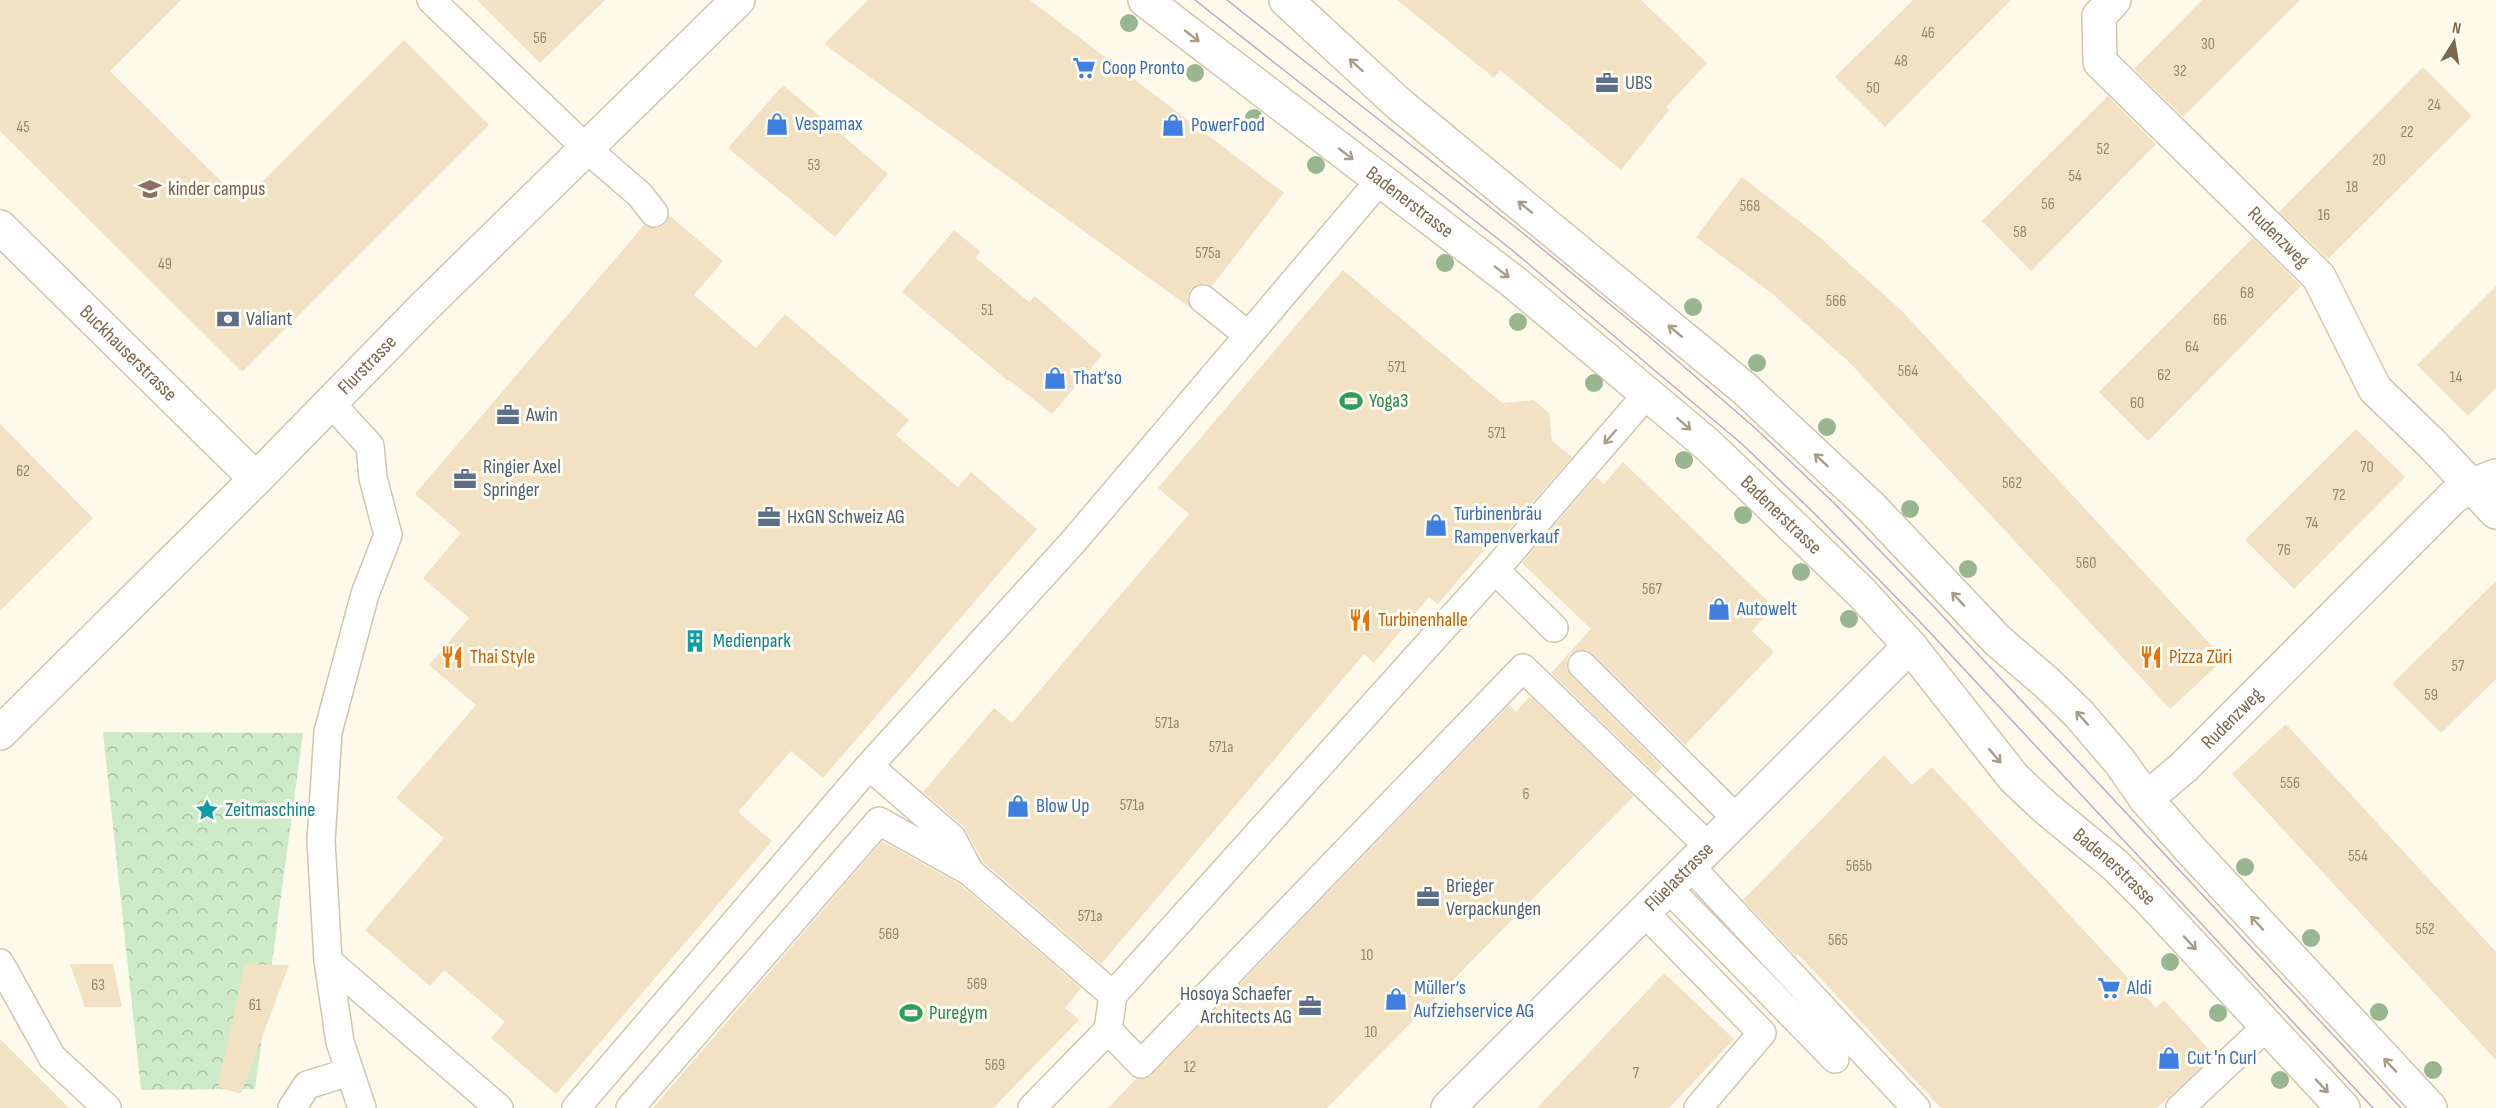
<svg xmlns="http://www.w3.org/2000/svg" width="2496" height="1108" viewBox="0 0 2496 1108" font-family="'Sofia Sans Condensed',sans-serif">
	<defs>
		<pattern id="park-crowns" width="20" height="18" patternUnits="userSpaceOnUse" patternTransform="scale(1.5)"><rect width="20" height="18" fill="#cdebc9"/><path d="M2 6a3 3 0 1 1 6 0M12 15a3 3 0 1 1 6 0" fill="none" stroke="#abc2a5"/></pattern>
	</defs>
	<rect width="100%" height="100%" fill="#fdfaeb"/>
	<path fill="url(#park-crowns)" d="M103,732L303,733L255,1089L141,1090Z"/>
	<path fill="#f2e2c3" d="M0,0H181L110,71L242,202L404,40L489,125L242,372L0,131Z
		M477,0H605L540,63Z
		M868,0H1030L1284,193L1212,286L1205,283L1197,285L1191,289L1187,297L1192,309L824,44Z
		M1397,0H1641L1707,63L1666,107L1669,110L1621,170L1500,70L1494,78Z
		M1913,0H2011L1885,127L1835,77Z
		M2202,0H2300L2183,117L2134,69Z
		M2423,67L2472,116L2328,259L2279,212Z
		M783,85L888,174L835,237L728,148Z
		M2108,96L2156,144L2031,271L1982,221Z
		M1742,177L1817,235L1901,310L2224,659L2170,709L1849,362L1770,292L1696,237Z
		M669,215L723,261L694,295L756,348L785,314L909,420L896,435L958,487L971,472L1037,529L823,778L791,751L738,812L772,841L556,1094L491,1038L505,1022L444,970L430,986L365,930L444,838L396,798L476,705L429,665L469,618L423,578L461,533L415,494L644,225L657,228L664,225Z
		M954,230L980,251L976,258L1029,302L1035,296L1102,355L1052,414L1009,380L1008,381L902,292Z
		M2253,238L2301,286L2148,441L2099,392Z
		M1343,270L1502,403L1534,400L1549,413L1552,441L1572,457L1499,541L1495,537L1438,604L1429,597L1374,663L1364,654L1101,964L983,862L963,826L923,792L994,708L1012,723L1189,514L1158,488Z
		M2496,286V388L2468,416L2417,365Z
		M0,424L93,518L0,611Z
		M2356,429L2405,477L2294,589L2245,540Z
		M1623,462L1774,607L1752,631L1774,652L1685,745L1593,654L1587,650H1578L1570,654L1567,660V669L1571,676L1662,767L1656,774L1551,673L1591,629L1522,563L1596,477L1604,484Z
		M2496,581V679L2441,733L2392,684Z
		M1530,696L1634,796L1327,1108H1108L1136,1079H1145L1152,1075L1509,705L1516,712Z
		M2286,724L2496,952V1060L2232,774Z
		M1884,755L1912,785L1932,767L2156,1008L2164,1000L2214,1055L2157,1108H1941L1798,954L1796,956L1743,900Z
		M882,841L961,885L1081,988L1065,1008L1079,1020L993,1108H653Z
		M70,964H113L122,1007H85Z
		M245,964L289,965L241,1094L218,1087Z
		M1664,973L1734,1039L1669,1108H1537Z
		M0,1039L69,1108H0Z"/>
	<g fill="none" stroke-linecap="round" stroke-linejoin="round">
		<g stroke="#d0c6b0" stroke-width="30">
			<path id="lane" d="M431,0L587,149L640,195L654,213
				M1203,299L1248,335
				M330,402L370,446L373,478L388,535L365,594L328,732L321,841L328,961L340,1042L362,1108
				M1495,570L1554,628
				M1582,665L1737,819
				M869,766L952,838L970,872L1113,995
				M1690,866L1916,1108
				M1668,888L1835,1059
				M1644,912L1762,1033L1698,1108
				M328,961L499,1108
				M0,963L52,1057L107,1108
				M1108,1030L1141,1064L1523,668L1709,847
				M292,1108L307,1085L343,1074L351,1075
				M576,1108L869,766L1073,542L1380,180
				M630,1108L879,821L970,872
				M1032,1108L1108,1030L1113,995L1495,570L1648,393
				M2180,1108L2267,1026"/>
		</g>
		<g stroke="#d0c6b0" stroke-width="36">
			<g id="street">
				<path id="s1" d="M2114,0L2099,16L2100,62L2319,277L2375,389L2432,444L2496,512"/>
				<path id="s2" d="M0,227L256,479"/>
				<path id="s3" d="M0,733L256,479L425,306L738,0"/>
				<path id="s4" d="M2146,799L2184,767L2453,497L2472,485L2496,476"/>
				<path id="s5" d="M1448,1108L1910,646"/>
			</g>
		</g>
		<g stroke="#d0c6ab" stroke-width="36">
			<g id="secondary">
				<path id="s6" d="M1145,0L1515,283L1708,445L1861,592L1910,646L2014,778L2046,808L2115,865L2150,900L2343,1108"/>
				<path d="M1286,0L1399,104L1745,389L1872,508L1998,641L2046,682L2079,714L2120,762L2146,799L2190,849L2430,1108"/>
			</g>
		</g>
		<use href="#lane" stroke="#fff" stroke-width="27"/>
		<use href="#street" stroke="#fff" stroke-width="33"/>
		<use href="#secondary" stroke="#fff" stroke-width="33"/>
		<path stroke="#c2a8c8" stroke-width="1.5" d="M1195,0L1512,250L1742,444L1816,515L1923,625L2373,1108
			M1227,0L1524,234L1646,334L1754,427L1835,504L1938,611L2401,1108"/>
	</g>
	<g fill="#98b690">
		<circle cx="1129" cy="23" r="9"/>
		<circle cx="1195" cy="73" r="9"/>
		<circle cx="1254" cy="118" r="9"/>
		<circle cx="1316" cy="165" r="9"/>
		<circle cx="1445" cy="263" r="9"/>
		<circle cx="1693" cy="307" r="9"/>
		<circle cx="1518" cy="322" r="9"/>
		<circle cx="1757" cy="363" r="9"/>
		<circle cx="1594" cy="383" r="9"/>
		<circle cx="1827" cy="427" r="9"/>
		<circle cx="1684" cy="460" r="9"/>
		<circle cx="1910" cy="509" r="9"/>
		<circle cx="1743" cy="515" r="9"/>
		<circle cx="1968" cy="569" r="9"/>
		<circle cx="1801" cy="572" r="9"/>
		<circle cx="1849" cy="619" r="9"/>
		<circle cx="2245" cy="867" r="9"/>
		<circle cx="2311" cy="938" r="9"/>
		<circle cx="2170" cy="962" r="9"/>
		<circle cx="2379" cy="1012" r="9"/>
		<circle cx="2218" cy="1013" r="9"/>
		<circle cx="2433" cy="1070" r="9"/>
		<circle cx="2280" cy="1080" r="9"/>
	</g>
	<defs><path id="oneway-shaft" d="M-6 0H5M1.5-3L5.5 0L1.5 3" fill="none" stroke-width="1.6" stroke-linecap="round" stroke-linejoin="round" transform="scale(1.5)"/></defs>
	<g stroke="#a89d8b">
		<use href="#oneway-shaft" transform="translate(1192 36) rotate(38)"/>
		<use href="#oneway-shaft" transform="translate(1356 65) rotate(-138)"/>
		<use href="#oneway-shaft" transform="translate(1346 154) rotate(38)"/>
		<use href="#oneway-shaft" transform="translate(1525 207) rotate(-141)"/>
		<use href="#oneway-shaft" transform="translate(1502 272) rotate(37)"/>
		<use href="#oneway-shaft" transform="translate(1675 331) rotate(-140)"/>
		<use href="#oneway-shaft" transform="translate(1684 424) rotate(41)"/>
		<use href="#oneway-shaft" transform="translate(1610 437) rotate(131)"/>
		<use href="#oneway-shaft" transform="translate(1821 460) rotate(-137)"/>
		<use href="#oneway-shaft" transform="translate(1958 599) rotate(-133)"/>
		<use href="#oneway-shaft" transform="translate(2082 718) rotate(-132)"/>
		<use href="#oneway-shaft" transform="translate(1995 756) rotate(50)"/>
		<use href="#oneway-shaft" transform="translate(2257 923) rotate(-133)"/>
		<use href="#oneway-shaft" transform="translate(2190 943) rotate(47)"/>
		<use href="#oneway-shaft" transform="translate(2390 1065) rotate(-133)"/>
		<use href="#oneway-shaft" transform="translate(2322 1086) rotate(47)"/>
	</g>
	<defs>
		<g id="supermarket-bare" transform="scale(1.8)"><path d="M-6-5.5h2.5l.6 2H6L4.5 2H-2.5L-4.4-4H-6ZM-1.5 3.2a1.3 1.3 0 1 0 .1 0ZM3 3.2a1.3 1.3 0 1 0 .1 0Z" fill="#3f7fe0" stroke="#fffdf2" stroke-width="2.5" paint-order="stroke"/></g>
		<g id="office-bare" transform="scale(1.8)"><path d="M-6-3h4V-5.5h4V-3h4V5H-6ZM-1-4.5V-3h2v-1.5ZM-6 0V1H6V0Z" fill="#5c6f8a" stroke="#fffdf2" stroke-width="2.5" paint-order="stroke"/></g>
		<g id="shop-bare" transform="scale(1.8)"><path d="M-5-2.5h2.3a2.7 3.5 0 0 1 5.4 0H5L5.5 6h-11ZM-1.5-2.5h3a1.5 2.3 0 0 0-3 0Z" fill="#3f7fe0" stroke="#fffdf2" stroke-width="2.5" paint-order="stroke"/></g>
		<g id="school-bare" transform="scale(1.8)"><path d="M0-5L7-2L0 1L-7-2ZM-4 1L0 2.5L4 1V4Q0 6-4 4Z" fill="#8d6e63" stroke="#fffdf2" stroke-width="2.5" paint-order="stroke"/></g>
		<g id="bank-bare" transform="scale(1.8)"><path d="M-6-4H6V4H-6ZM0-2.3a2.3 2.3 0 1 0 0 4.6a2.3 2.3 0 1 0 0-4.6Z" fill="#5c6f8a" stroke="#fffdf2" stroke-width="2.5" paint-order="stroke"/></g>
		<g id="stadium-bare" transform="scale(1.8)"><path d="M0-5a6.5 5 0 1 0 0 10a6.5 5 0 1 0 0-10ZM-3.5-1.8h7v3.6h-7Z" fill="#2e9e5b" stroke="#fffdf2" stroke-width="2.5" paint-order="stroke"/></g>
		<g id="restaurant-bare" transform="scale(1.8)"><path d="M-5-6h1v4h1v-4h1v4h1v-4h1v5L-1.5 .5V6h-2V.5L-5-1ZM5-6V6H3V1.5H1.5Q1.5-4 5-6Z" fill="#e8710a" stroke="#fffdf2" stroke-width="2.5" paint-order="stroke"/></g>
		<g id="building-bare" transform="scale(1.8)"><path d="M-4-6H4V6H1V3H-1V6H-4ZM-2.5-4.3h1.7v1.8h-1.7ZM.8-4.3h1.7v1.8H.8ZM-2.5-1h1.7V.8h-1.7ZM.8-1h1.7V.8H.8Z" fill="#0f9aa8" stroke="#fffdf2" stroke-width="2.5" paint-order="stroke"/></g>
		<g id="sight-bare" transform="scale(1.8)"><path d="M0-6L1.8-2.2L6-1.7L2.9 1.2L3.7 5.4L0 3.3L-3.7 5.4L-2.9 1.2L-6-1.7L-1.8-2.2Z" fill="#0f9aa8" stroke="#fffdf2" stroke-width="2.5" paint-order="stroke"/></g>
	</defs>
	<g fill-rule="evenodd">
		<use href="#supermarket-bare" x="1084" y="68"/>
		<use href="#office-bare" x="1607" y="83"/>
		<use href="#shop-bare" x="777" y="124"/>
		<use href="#shop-bare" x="1173" y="125"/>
		<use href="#school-bare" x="150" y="189"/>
		<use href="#bank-bare" x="228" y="319"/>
		<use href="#shop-bare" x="1055" y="378"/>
		<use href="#stadium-bare" x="1351" y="401"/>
		<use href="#office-bare" x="508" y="415"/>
		<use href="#office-bare" x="465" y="479"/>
		<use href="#office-bare" x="769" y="517"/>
		<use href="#shop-bare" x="1436" y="525"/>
		<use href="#shop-bare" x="1719" y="609"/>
		<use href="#restaurant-bare" x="1360" y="620"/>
		<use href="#building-bare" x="695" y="641"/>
		<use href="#restaurant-bare" x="452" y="657"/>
		<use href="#restaurant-bare" x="2151" y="657"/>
		<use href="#shop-bare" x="1018" y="806"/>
		<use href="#sight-bare" x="207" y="810"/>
		<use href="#office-bare" x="1428" y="897"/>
		<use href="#supermarket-bare" x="2109" y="988"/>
		<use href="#shop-bare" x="1396" y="999"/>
		<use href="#office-bare" x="1310" y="1006"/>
		<use href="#stadium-bare" x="911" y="1013"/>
		<use href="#shop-bare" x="2169" y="1058"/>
	</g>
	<g text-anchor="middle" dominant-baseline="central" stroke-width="6" stroke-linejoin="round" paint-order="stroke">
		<g font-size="16" fill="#97866a">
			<text x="1928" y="33">46</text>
			<text x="540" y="38">56</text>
			<text x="2208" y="44">30</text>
			<text x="1901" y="61">48</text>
			<text x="2180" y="71">32</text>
			<text x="1873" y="88">50</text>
			<text x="2434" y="105">24</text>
			<text x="23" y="127">45</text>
			<text x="2407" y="132">22</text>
			<text x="2103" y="149">52</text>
			<text x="2379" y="160">20</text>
			<text x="814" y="165">53</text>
			<text x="2075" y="176">54</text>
			<text x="2352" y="187">18</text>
			<text x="2048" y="204">56</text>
			<text x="1750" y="206">568</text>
			<text x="2324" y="215">16</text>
			<text x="2020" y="232">58</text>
			<text x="1208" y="253">575a</text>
			<text x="165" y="264">49</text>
			<text x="2247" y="293">68</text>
			<text x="1836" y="301">566</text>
			<text x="987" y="310">51</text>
			<text x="2220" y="320">66</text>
			<text x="2192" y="347">64</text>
			<text x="1397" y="367">571</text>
			<text x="1908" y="371">564</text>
			<text x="2164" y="375">62</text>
			<text x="2456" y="377">14</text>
			<text x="2137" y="403">60</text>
			<text x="1497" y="433">571</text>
			<text x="2367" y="467">70</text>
			<text x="23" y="471">62</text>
			<text x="2012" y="483">562</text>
			<text x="2339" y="495">72</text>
			<text x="2312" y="523">74</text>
			<text x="2284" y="550">76</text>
			<text x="2086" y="563">560</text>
			<text x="1652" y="589">567</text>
			<text x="2458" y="666">57</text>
			<text x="2431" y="695">59</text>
			<text x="1167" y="723">571a</text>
			<text x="1221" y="747">571a</text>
			<text x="2290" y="783">556</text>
			<text x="1526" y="794">6</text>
			<text x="1132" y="805">571a</text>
			<text x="2358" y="856">554</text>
			<text x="1859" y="866">565b</text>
			<text x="1090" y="916">571a</text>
			<text x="2425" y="929">552</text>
			<text x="889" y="934">569</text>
			<text x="1838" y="940">565</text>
			<text x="1367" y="955">10</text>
			<text x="977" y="984">569</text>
			<text x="98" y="985">63</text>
			<text x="255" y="1005">61</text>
			<text x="1371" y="1032">10</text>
			<text x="995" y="1065">569</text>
			<text x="1190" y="1067">12</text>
			<text x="1636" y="1073">7</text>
		</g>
		<g font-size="20" fill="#366cbe" stroke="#fffdf2" text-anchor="start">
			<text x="1102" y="68">Coop Pronto</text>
			<text x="795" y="124">Vespamax</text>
			<text x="1191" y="125">PowerFood</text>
			<text x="1073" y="378">That‘so</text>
			<text x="1454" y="514">Turbinenbräu<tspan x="1454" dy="23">Rampenverkauf</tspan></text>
			<text x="1737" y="609">Autowelt</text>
			<text x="1036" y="806">Blow Up</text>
			<text x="1414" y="988">Müller‘s<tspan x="1414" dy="23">Aufziehservice AG</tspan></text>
			<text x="2127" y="988">Aldi</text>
			<text x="2187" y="1058">Cut 'n Curl</text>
		</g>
		<g font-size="20" fill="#4e5e75" stroke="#fffdf2" text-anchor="start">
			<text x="1625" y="83">UBS</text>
			<text x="246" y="319">Valiant</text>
			<text x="526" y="415">Awin</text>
			<text x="483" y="467">Ringier Axel<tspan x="483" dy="23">Springer</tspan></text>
			<text x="787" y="517">HxGN Schweiz AG</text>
			<text x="1446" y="886">Brieger<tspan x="1446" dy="23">Verpackungen</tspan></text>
			<text x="1292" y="994" text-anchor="end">Hosoya Schaefer<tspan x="1292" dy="23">Architects AG</tspan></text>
		</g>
		<g font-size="20" fill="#785e54" stroke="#fffdf2" text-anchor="start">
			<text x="168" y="189">kinder campus</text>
		</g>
		<g font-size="20" fill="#79684d" stroke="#fffdf2">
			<text stroke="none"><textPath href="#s6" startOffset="333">Badenerstrasse</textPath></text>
			<text stroke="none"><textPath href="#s1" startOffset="318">Rudenzweg</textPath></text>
			<text stroke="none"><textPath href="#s2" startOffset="180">Buckhauserstrasse</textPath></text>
			<text stroke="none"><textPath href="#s3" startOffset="520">Flurstrasse</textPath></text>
			<text stroke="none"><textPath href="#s6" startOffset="819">Badenerstrasse</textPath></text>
			<text stroke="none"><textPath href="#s4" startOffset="118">Rudenzweg</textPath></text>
			<text stroke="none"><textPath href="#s6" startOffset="1305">Badenerstrasse</textPath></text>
			<text stroke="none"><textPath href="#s5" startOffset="327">Flüelastrasse</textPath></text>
		</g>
		<g font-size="20" fill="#27864d" stroke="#fffdf2" text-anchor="start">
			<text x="1369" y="401">Yoga3</text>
			<text x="929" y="1013">Puregym</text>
		</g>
		<g font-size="20" fill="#c56008" stroke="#fffdf2" text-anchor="start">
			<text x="1378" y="620">Turbinenhalle</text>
			<text x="470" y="657">Thai Style</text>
			<text x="2169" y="657">Pizza Züri</text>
		</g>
		<g font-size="20" fill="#0d838f" stroke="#fffdf2" text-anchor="start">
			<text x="713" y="641">Medienpark</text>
			<text x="225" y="810">Zeitmaschine</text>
		</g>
	</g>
	<g transform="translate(2454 42) rotate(11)" stroke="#fffdf2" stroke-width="4.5" paint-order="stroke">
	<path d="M0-4.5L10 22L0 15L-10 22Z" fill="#79684d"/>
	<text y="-9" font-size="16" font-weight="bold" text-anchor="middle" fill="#79684d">N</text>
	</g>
</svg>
